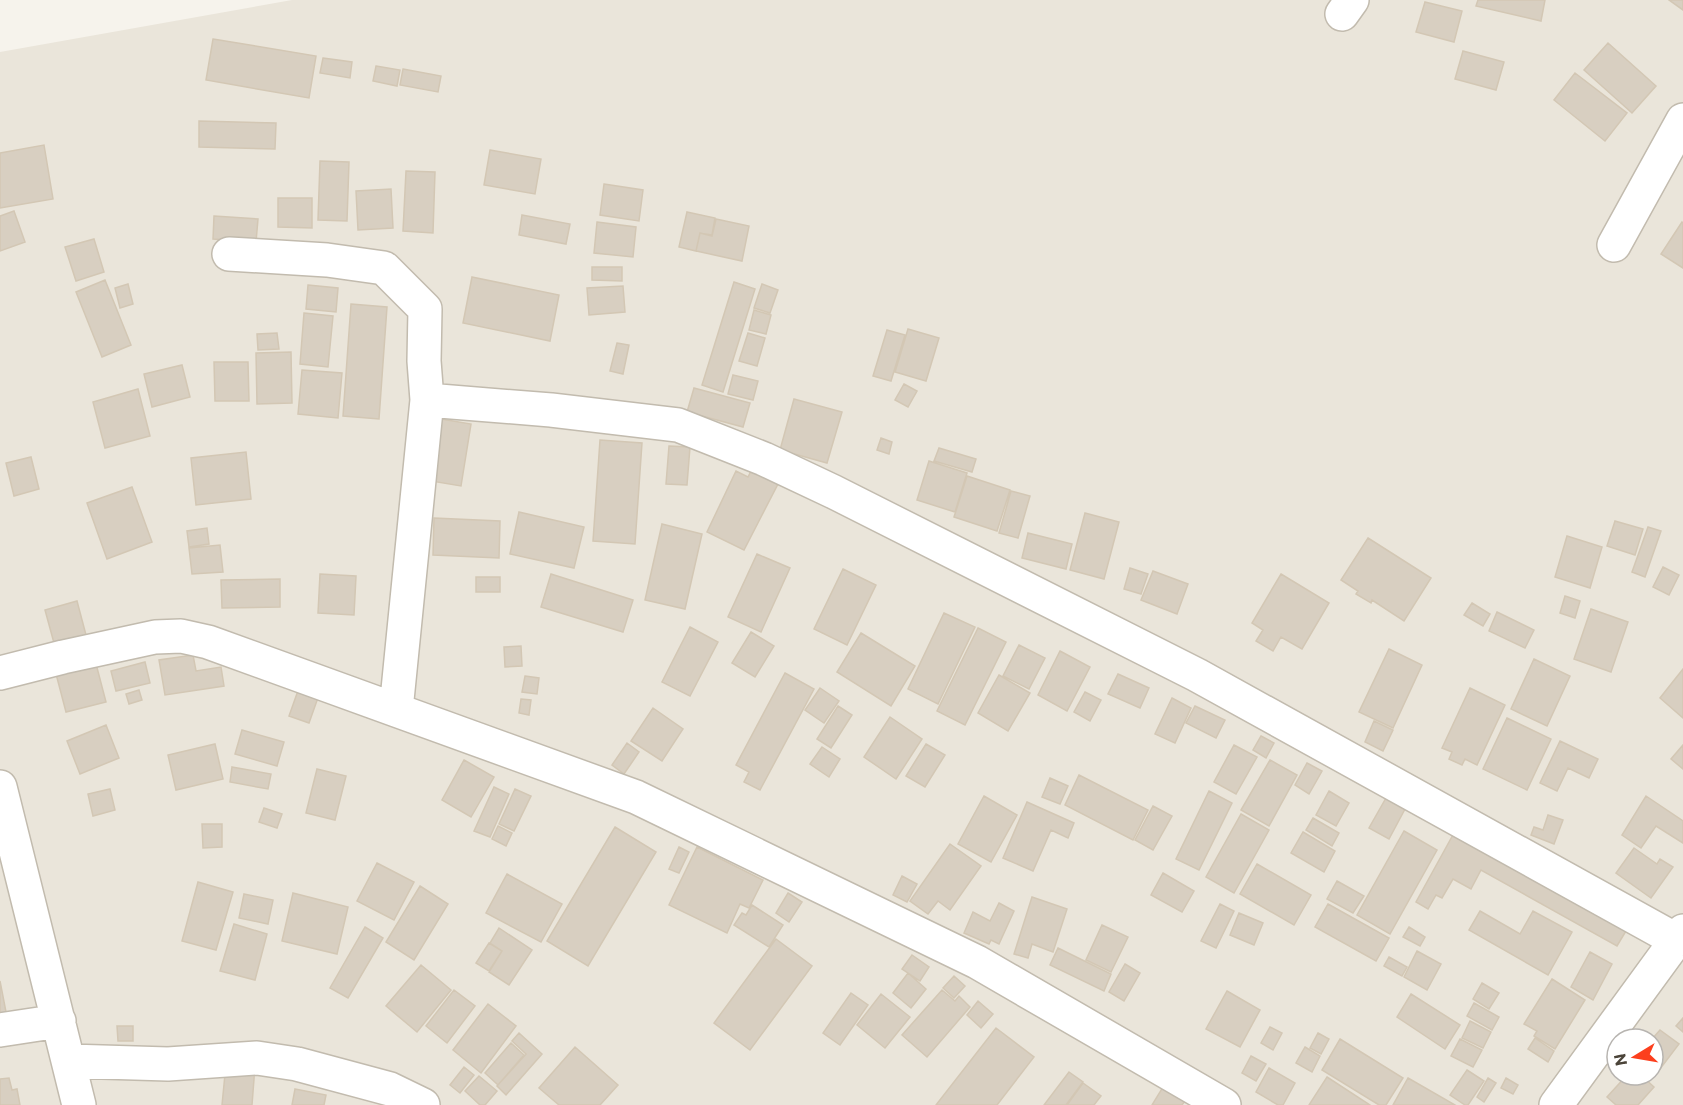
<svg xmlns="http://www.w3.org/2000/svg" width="1683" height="1105" viewBox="0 0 1683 1105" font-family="Commissioner,sans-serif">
	<rect width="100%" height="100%" fill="#f6f3ec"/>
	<path fill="#eae5da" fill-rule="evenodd" d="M292,0H1683V1105H0V52ZM1617,1039H1653V1075H1617Z"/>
	<path fill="#d8cfc1" stroke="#d3c7b4" stroke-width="1.5" d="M1478,0H1545L1541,21L1476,6Z
		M1669,0H1683V10Z
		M1425,2L1462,11L1454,42L1416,32Z
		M213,39L316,56L309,98L206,80Z
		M1608,43L1656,86L1632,113L1584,70Z
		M1463,51L1504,62L1496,90L1455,79Z
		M323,58L352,62L350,78L320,73Z
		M376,66L400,70L397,86L373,81Z
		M403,69L441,76L438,92L400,85Z
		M1575,73L1627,113L1605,141L1554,100Z
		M199,121L276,123L275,149L199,147Z
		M44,145L53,199L0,208V153Z
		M490,150L541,159L535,194L484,185Z
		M320,161L349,162L347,221L318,220Z
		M406,171L435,172L433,233L403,231Z
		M604,184L643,190L639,221L600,215Z
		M391,189L393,228L358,230L356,191Z
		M278,198H312V228L278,227Z
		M14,211L25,242L0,251V216Z
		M687,212L715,218L712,235L700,233L696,251L679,247Z
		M522,215L570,224L566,244L519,235Z
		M214,216L258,219L256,242L213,239Z
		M716,219L749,226L742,261L696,251L700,233L712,236Z
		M597,222L636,227L633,257L594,253Z
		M1682,222L1683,223V268L1661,254Z
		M94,239L104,272L76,281L65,247Z
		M592,267H622V281L592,280Z
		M472,277L559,295L550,341L463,323Z
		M105,280L131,345L102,357L76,292Z
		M734,282L755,289L723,392L702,385Z
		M128,284L133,304L120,308L115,288Z
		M762,284L778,290L770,313L754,308Z
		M308,285L338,288L336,312L306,309Z
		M623,286L625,312L589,315L587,288Z
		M351,304L387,307L379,419L343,416Z
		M754,310L771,315L766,334L749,330Z
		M304,313L333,316L328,367L300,364Z
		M908,329L939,338L926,381L895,372Z
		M887,330L905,335L891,381L873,376Z
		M277,333L279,349L258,350L257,334Z
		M748,333L765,338L757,366L739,361Z
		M617,343L629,345L623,374L610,371Z
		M291,352L292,403L257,404L256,353Z
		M214,362H248L249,401H215Z
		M182,365L190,397L152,407L144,374Z
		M302,370L342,373L338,418L298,414Z
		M733,375L758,381L753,400L728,394Z
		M904,384L917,391L908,407L895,400Z
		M694,388L750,403L743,427L687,412Z
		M138,389L150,436L105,448L93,402Z
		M794,399L842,412L827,463L780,450Z
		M441,419L471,424L461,486L431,481Z
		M881,438L892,442L889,454L877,450Z
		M600,440L642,443L635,544L593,541Z
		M669,446L690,447L687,485L666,484Z
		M939,448L976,459L972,472L934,461Z
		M246,452L251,499L196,505L191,458Z
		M31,457L39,489L14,496L6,463Z
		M929,461L967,473L955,512L917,500Z
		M752,469L779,482L744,550L707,532L736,471L748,477Z
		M967,476L1010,490L997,531L954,517Z
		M132,487L152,542L107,559L87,503Z
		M1011,491L1030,496L1018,538L999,533Z
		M519,512L584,527L574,568L510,554Z
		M1085,513L1119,522L1104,579L1070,570Z
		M434,518L500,521L499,558L433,555Z
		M1615,521L1643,529L1635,555L1607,546Z
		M662,524L702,534L685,609L645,600Z
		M1648,527L1661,531L1645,577L1632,572Z
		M207,528L209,544L189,547L187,531Z
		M1028,533L1072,544L1066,569L1022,558Z
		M1567,536L1602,547L1590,588L1555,577Z
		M1368,538L1431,578L1404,621L1372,600L1371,603L1356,594L1358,591L1341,580Z
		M220,545L223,572L192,574L189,548Z
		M757,554L790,568L761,632L728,617Z
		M1663,567L1679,575L1669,595L1653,587Z
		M1130,568L1148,574L1141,594L1124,589Z
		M843,569L876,585L847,645L814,629Z
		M1153,571L1188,584L1177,614L1141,600Z
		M320,574L356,576L354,615L318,613Z
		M551,574L633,600L623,632L541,607Z
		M1281,574L1329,603L1302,649L1281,637L1273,651L1256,641L1263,630L1252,623Z
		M476,577H500V592H476Z
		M280,579V607L222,608L221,580Z
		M1565,596L1580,601L1575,618L1560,613Z
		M77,601L86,635L54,643L45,610Z
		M1472,603L1490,614L1483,626L1464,615Z
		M1591,609L1628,622L1611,672L1574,659Z
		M1497,612L1534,630L1525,648L1489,631Z
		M944,613L975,627L938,704L908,689Z
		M690,627L718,642L690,696L662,682Z
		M978,628L1006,642L965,725L937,711Z
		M751,632L774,646L755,677L732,663Z
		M861,633L915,666L891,706L837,672Z
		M1019,645L1045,658L1029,689L1003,676Z
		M521,646L522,666L505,667L504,647Z
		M1389,649L1422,665L1393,728L1359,712Z
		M1060,651L1090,667L1067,711L1038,695Z
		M193,655L196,671L221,667L224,686L165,695L159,660Z
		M1534,659L1570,676L1547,726L1511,709Z
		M95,660L106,702L66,712L55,670Z
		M145,662L150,683L116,691L111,671Z
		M1683,669V718L1660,698Z
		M785,673L814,689L760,790L744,782L749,772L736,765Z
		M1118,674L1149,688L1140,708L1108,694Z
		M999,675L1030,693L1008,731L978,713Z
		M525,676L539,678L537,694L522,692Z
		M300,685L320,692L309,723L289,716Z
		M820,688L839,701L824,723L805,710Z
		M1470,688L1505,705L1477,765L1465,759L1462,765L1449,759L1452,752L1442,748Z
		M139,690L142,700L129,704L126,694Z
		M1085,692L1101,700L1090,721L1074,712Z
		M1172,698L1191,708L1175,743L1155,734Z
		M521,699L531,700L529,715L519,713Z
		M838,706L852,715L831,748L817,739Z
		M1195,706L1225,720L1216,738L1186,723Z
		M653,708L683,729L662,761L631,741Z
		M890,717L922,739L896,779L864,757Z
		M1507,718L1551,739L1527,790L1483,769Z
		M1374,721L1393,730L1383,751L1365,742Z
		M106,725L119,758L80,774L67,741Z
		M242,730L284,742L277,766L235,754Z
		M1261,736L1274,743L1266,758L1253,750Z
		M1560,741L1598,759L1589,778L1568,768L1557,791L1540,783Z
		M627,743L639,752L624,774L612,765Z
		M215,744L223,779L176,790L168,755Z
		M926,744L945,755L925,787L906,776Z
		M1234,745L1257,757L1236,794L1214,782Z
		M1683,745V769L1671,759Z
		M822,747L840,759L829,777L810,764Z
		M464,760L494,777L471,817L442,800Z
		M1270,760L1297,775L1269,826L1241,810Z
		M1307,763L1322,771L1309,794L1295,785Z
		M232,767L271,774L268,789L230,782Z
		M317,769L346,776L335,820L306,813Z
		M1079,775L1148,810L1133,840L1065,805Z
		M1050,778L1068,786L1060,804L1042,797Z
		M494,787L509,794L490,837L474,831Z
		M110,789L115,810L93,816L88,794Z
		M515,789L531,796L514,831L499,824Z
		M1209,791L1232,803L1199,870L1176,859Z
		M1329,791L1349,803L1336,826L1316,815Z
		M984,796L1017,815L991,862L958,844Z
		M1646,796L1683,821V843L1656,826L1641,848L1622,835Z
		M1386,798L1405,809L1389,839L1369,828Z
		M1027,802L1074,823L1068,838L1051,830L1033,871L1003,858Z
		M1153,806L1172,816L1153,850L1135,840Z
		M264,808L282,814L277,828L259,822Z
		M1241,814L1269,830L1234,893L1206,877Z
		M1548,815L1563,820L1554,844L1531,835L1534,827L1543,830Z
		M1313,818L1339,833L1332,846L1306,830Z
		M202,824H222V847L203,848Z
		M498,826L512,833L506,846L492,839Z
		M615,827L656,852L588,966L547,941Z
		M1404,831L1437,850L1390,934L1357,915Z
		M1303,832L1335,851L1324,872L1291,853Z
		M1454,833L1626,931L1617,946L1481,870L1471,889L1453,879L1442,898L1436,895L1428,909L1416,902Z
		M950,844L981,866L950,910L938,901L928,914L910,901Z
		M679,847L689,852L679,873L669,869Z
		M697,847L763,880L749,908L740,904L727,933L669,905Z
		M1634,848L1657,864L1660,859L1673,867L1651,898L1616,873Z
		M377,863L414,882L394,920L357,901Z
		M1257,864L1311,895L1294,925L1240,894Z
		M1163,873L1194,891L1182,912L1151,895Z
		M507,874L562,904L541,942L486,913Z
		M902,876L917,884L907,902L893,895Z
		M1337,881L1364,896L1353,913L1327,899Z
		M198,882L233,892L216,950L182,941Z
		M420,886L448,904L414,960L386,942Z
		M293,893L348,907L337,954L282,941Z
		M788,893L802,902L789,922L776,913Z
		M244,894L273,900L268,924L239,918Z
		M1032,897L1067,909L1053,952L1032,944L1028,958L1014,954Z
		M999,903L1014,911L999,944L991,940L989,944L964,933L973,912L990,921Z
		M1220,904L1234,911L1216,948L1201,941Z
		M1328,904L1389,938L1376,961L1315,927Z
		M752,905L783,925L769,947L734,925L742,913L746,915Z
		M1480,911L1520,934L1533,911L1572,932L1548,975L1469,930Z
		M1239,913L1263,923L1254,945L1230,935Z
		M234,924L267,934L255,980L220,971Z
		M1102,925L1128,937L1111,972L1086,960Z
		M365,927L383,938L348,998L330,988Z
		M1409,927L1425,937L1420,946L1403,937Z
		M499,928L532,950L509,985L489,972L502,951L490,943Z
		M776,939L812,966L750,1050L714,1023Z
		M489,943L502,951L489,971L476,963Z
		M1058,948L1111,974L1104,991L1050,965Z
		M1417,951L1441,964L1427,990L1404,977Z
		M1590,952L1612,964L1593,1000L1571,987Z
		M912,955L929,967L920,981L902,969Z
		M1389,957L1407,967L1402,976L1384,966Z
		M1125,964L1140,973L1124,1001L1109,992Z
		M421,965L451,990L417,1032L386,1006Z
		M908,973L926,989L911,1008L893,993Z
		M954,976L965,986L954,998L943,988Z
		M1552,979L1585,1000L1555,1049L1534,1036L1537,1031L1524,1024Z
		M0,981L6,1012L0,1013Z
		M1482,983L1499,993L1489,1009L1473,999Z
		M454,990L475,1006L447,1043L426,1026Z
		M942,990L955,1001L959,996L970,1007L927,1057L902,1035Z
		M1227,991L1260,1010L1240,1047L1206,1029Z
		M851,993L868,1005L840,1045L823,1033Z
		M881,994L910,1017L885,1048L857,1025Z
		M1411,994L1460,1025L1445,1049L1397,1017Z
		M978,1001L993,1014L981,1028L967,1015Z
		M1474,1003L1499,1017L1492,1030L1467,1016Z
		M488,1004L516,1026L481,1073L453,1050Z
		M1683,1018V1032L1676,1026Z
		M1470,1021L1491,1032L1483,1048L1462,1038Z
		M117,1026H133V1041H118Z
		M1270,1027L1282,1033L1273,1050L1261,1043Z
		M996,1028L1034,1057L997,1105H936Z
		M1660,1030L1679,1044L1660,1069L1653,1064L1652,1039Z
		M519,1033L542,1054L506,1095L497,1086L526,1054L512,1041Z
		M1318,1033L1329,1039L1321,1054L1310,1048Z
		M1535,1038L1554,1051L1548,1062L1528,1049Z
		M1340,1039L1403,1078L1386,1105H1379L1322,1070Z
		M1460,1039L1482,1050L1473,1067L1451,1056Z
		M511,1043L524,1055L498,1085L485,1073Z
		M575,1047L618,1085L600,1105H559L539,1088Z
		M1305,1047L1320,1056L1312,1072L1296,1063Z
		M1251,1056L1266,1064L1256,1081L1242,1073Z
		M226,1064L255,1066L252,1105H222Z
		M464,1067L474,1075L460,1093L450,1085Z
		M1269,1068L1295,1083L1283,1105H1278L1256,1092Z
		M1467,1070L1484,1081L1468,1105H1465L1450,1095Z
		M1069,1072L1083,1082L1066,1105H1044Z
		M1627,1075H1641L1654,1087L1638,1105H1616L1607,1097Z
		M479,1076L497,1091L485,1105H480L465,1091Z
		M1327,1077L1370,1105H1309Z
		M9,1078L12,1090L17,1089L20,1105H0V1079Z
		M1408,1078L1455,1105H1393Z
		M1488,1078L1496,1083L1484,1102L1477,1097Z
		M1506,1078L1518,1085L1513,1094L1501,1088Z
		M1083,1083L1101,1096L1094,1105H1067Z
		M1163,1087L1185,1101L1182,1105H1152Z
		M295,1089L326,1095L324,1105H292Z"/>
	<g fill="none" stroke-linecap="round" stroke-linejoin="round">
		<g stroke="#c2bbae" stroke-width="36">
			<path id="minor" d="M1342,14L1352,0
				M1614,245L1683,120
				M229,254L327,260L384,268L425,309L424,361L427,400
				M0,673L63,657L155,637L181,636L208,642L636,797L977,962L1224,1105
				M396,710L427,400L551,410L678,425L764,459L834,492L1197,675L1676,940
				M0,787L79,1105
				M0,1030L59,1021
				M69,1061L168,1064L257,1058L297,1064L390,1089L423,1105
				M1556,1105L1683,931"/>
		</g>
		<use href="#minor" stroke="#fff" stroke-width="33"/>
	</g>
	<g transform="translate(1635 1057) rotate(259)"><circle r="28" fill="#ffffff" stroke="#b7b4b0" stroke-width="1.5"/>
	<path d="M0-4.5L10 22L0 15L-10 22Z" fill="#fc3f1d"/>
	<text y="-9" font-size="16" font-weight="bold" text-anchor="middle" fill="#4b4439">N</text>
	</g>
</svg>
